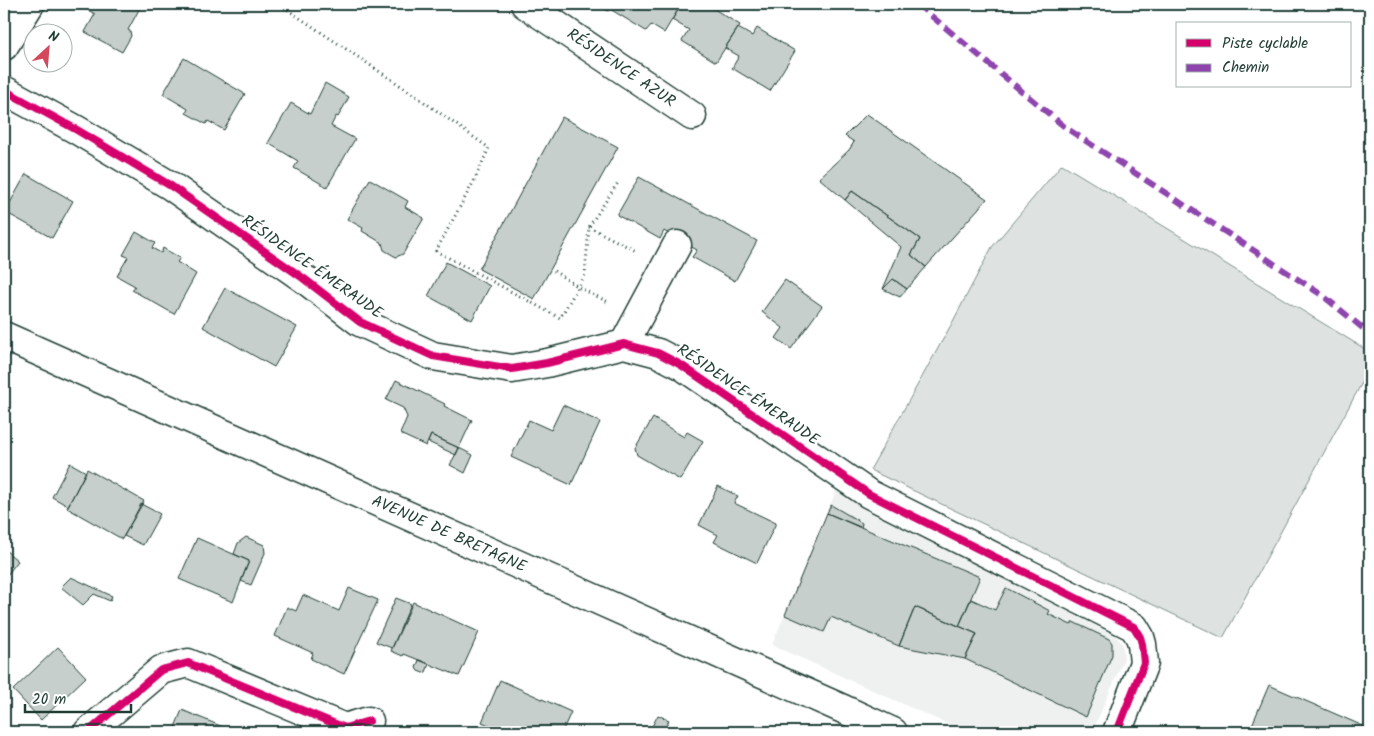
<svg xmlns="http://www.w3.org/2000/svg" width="1374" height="736" viewBox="0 0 1374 736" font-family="Kalam,sans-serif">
	<rect width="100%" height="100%" fill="#fff"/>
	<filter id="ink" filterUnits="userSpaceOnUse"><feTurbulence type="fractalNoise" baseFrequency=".02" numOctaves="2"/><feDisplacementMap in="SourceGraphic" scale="10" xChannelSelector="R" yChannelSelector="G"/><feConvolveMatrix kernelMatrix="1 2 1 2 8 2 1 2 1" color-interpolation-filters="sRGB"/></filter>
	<g filter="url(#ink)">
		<path fill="#eef1f0" d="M836,491L1117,637L1123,645L1124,659L1092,732H965L772,645Z"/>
		<path fill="#dee3e2" stroke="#7e908b" d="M1062,164L1370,352V368L1223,638L870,470L951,325L992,247Z"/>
		<path fill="#c7cfcc" stroke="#1f3d34" d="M89,4H142L128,30L130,31L131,36L122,52L85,32L95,14L86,9Z
			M597,4H613L608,11Z
			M613,4H672L679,8L664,33L651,25L646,31L610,9Z
			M682,4H706L740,25L716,62L682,41L689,30L672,20Z
			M738,28L752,36L757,28L795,51L770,91L732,68L739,56L725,48Z
			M184,58L245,94L224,130L208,121L206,124L186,113L188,109L163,94Z
			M325,83L349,97L338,117L336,116L331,126L355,139L327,187L294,168L298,161L268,143L291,103L310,114Z
			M867,114L987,199L926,267L911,255L920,239L852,191L845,200L819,178L849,150L854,142L845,136Z
			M562,117L618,147L534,299L479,269Z
			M26,174L73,201L52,238L5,212Z
			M639,177L757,241L735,281L692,257L697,250L664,231L660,239L617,215Z
			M370,179L408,201L405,207L424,218L403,254L396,257L384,250L382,243L362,231L363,228L347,219Z
			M852,191L920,239L911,255L926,267L907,289L893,279L883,289L901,247L845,200Z
			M136,232L155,243L152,248L161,253L163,248L180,258L177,262L196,274L174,314L132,290L135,286L117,276L128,257L123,255Z
			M446,262L490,286L472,320L428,296Z
			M893,279L907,289L900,297L883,289Z
			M785,280L822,306L791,349L776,338L783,328L762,312Z
			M225,288L297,327L274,367L203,327Z
			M396,380L445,404L444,406L472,420L459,448L431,435L426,446L400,434L407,417L403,408L386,400Z
			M563,405L600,422L571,485L511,457L529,420L551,430Z
			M653,418L684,437L687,432L703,441L680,480L637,455L635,448Z
			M431,435L459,448L456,455L428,442Z
			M459,448L473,455L465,473L450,465Z
			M70,463L86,472L68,506L52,497Z
			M87,469L144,501L122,539L67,508Z
			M718,486L738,496L734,503L776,523L757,563L714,542L718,535L699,525Z
			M141,504L160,514L143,545L124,536Z
			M831,505L862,523L861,528L827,513Z
			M827,513L980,577L959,626L915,607L899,646L831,617L824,632L785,615Z
			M246,537L264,545L265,553L251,585L241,581L249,561L234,554L238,543Z
			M197,538L249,561L233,602L179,579Z
			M4,549L18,561L4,579Z
			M71,577L112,596L110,601L94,594L83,605L61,587Z
			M349,588L378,600L344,674L311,659L313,653L275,636L287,607L296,611L303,595L339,611Z
			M1006,588L1050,611L1048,614L1071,625L1073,622L1109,639L1112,643V655L1086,717L965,659L977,634L959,626L971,599L995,610Z
			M396,598L411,604L392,648L376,642Z
			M413,602L479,632L459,676L404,654L403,656L391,651Z
			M915,607L977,634L965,659L899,646Z
			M58,647L86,677L41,720L13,690Z
			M419,660L429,664L426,672L423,673L418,671L416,668Z
			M500,680L571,712L562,732H505L482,722Z
			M1269,685L1370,729V732H1249Z
			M182,710L223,727L221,732H173Z
			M658,715L669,720L663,732H649Z"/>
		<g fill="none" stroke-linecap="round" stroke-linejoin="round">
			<g stroke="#1f3d34" stroke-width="31">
				<path id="minor" d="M525,4L692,116
					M4,46L30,4
					M4,90L77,130L171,186L303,278L360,322L433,356L512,369L547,363L624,344L658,353L681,365L869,494L1134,627L1140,637L1142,644L1144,663L1117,732
					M624,344L677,245
					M88,732L161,670L188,663L345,728L369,721"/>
			</g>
			<g stroke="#1f3d34" stroke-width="31">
				<path id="secondary" d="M4,336L843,709L893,732"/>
			</g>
			<path stroke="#1f3d34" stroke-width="3" stroke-dasharray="1 4" stroke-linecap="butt" d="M279,4L413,94L489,148L474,181L436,251L560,318L585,275L589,227L594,219L619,181
				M589,227L638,252
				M554,271L578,287L610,303"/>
			<use href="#minor" stroke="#fff" stroke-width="28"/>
			<use href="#secondary" stroke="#fff" stroke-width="28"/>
			<path stroke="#8e44ad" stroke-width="6" stroke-dasharray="12 6" stroke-linecap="butt" d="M917,4L1066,128L1322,295L1370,334"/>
			<g stroke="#fff" stroke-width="11">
				<path id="cycleway" d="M4,90L77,130L171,186L303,278L360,322L433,356L512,369L547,363L624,344L658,353L681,365L869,494L1134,627L1140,637L1142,644L1144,663L1117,732
					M88,732L161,670L188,663L345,728L369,721"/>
			</g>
			<use href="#cycleway" stroke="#d6006c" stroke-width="8"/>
		</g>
	</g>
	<g text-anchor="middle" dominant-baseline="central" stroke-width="5" stroke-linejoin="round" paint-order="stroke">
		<g font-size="16" fill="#1f3d34" stroke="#fff">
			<text transform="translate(621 68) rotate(34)">RÉSIDENCE AZUR</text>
			<text transform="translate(312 267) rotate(35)">RÉSIDENCE ÉMERAUDE</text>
			<text transform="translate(748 395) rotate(34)">RÉSIDENCE ÉMERAUDE</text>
			<text transform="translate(449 534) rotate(24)">AVENUE DE BRETAGNE</text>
		</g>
	</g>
	<rect width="1374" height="736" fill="none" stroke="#fff" stroke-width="20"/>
	<rect x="10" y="10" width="1354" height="716" fill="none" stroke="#1f3d34" stroke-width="2" filter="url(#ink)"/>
	<rect x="1176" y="22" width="175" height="65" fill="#ffffff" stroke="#a5b1ae"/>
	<rect x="1186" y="39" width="25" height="8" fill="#d6006c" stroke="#a5b1ae"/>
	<text x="1222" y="48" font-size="15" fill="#1f3d34">Piste cyclable</text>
	<rect x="1186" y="64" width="25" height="8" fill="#8e44ad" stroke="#a5b1ae"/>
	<text x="1222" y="72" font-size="15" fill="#1f3d34">Chemin</text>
	<g transform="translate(48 48) rotate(26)"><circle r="24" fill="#ffffff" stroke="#a5b1ae"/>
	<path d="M0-4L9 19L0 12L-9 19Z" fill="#d1495b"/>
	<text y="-8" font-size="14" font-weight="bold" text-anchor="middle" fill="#1f3d34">N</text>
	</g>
	<path d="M25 704v8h106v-8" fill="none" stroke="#1f3d34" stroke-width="2.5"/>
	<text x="32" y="704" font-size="15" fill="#1f3d34" stroke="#ffffff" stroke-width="4" paint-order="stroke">20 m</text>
</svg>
